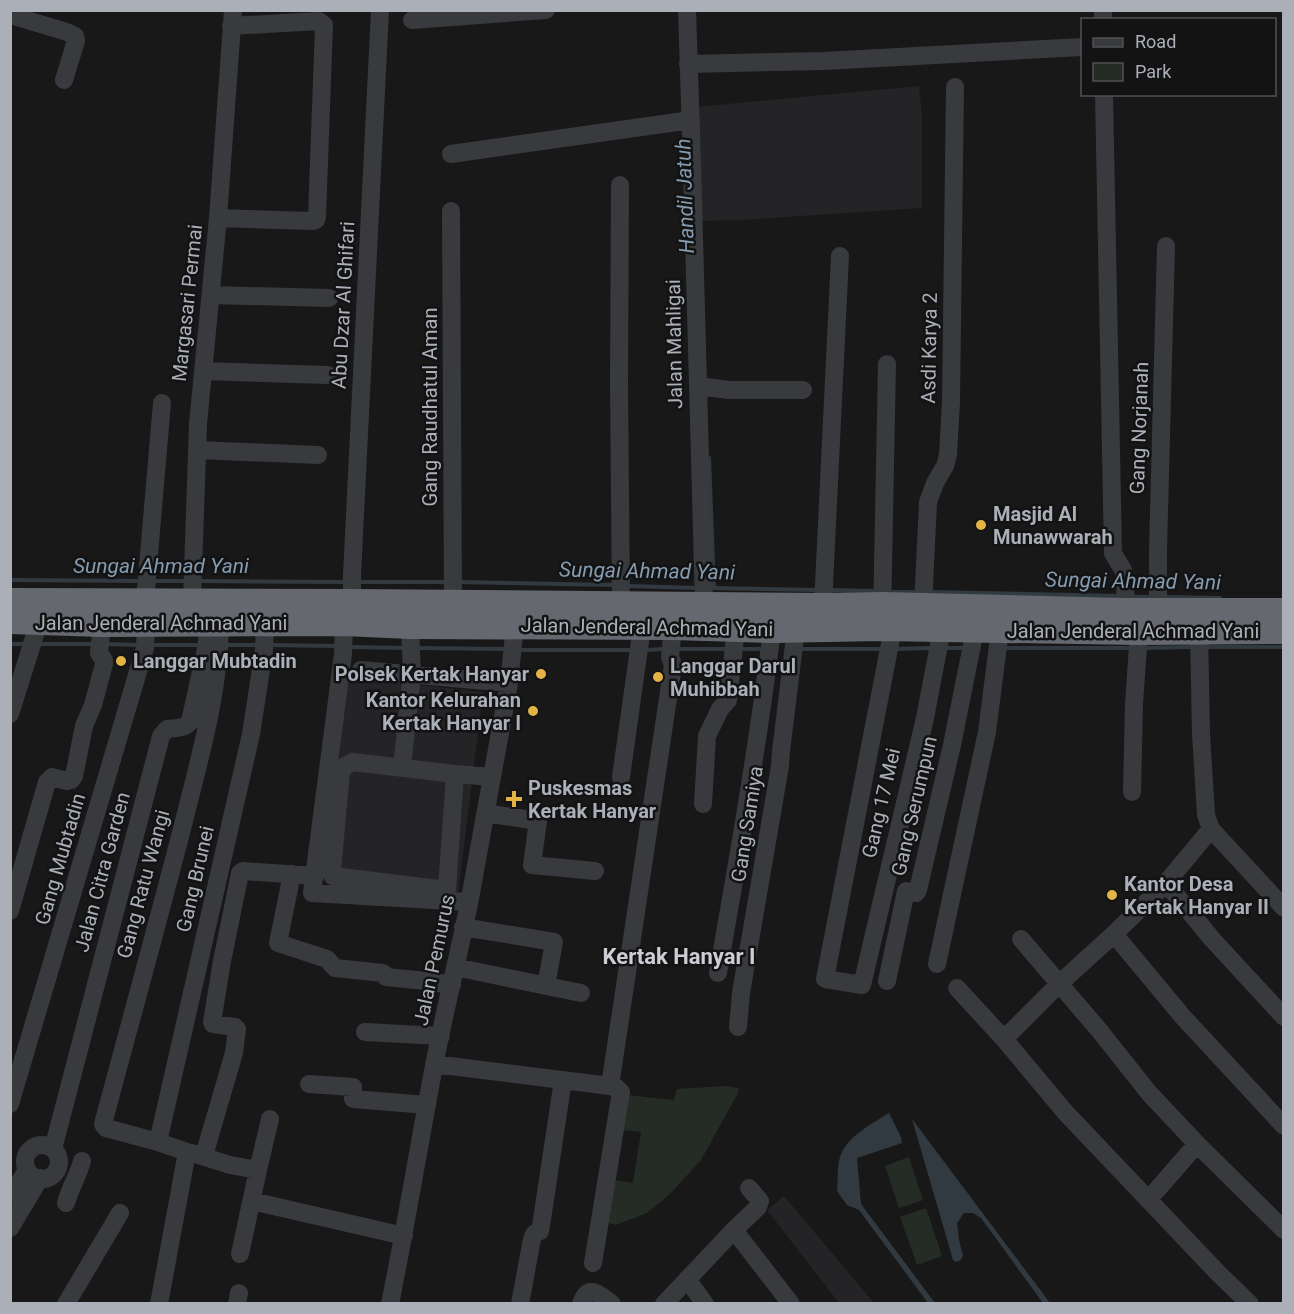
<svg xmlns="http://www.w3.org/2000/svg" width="1294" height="1314" viewBox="0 0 1294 1314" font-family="Roboto,sans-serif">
	<rect width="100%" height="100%" fill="#181819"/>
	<path fill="#242426" d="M919,86L922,117V208L740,220L697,221L696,107Z
		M343,677L483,692L458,895L319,880Z
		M784,1196L869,1297L875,1303H839L767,1210Z"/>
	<path fill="#242c25" d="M725,1086L739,1088L738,1093L701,1160L671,1193L647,1213L616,1225L602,1221L606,1179L633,1183L641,1132L613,1129L619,1094L674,1100L677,1089Z
		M909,1157L923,1200L899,1208L885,1166Z
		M926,1208L942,1256L917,1265L900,1217Z"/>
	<path fill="#323a41" d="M889,1113L901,1137L902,1143L857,1158L861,1204L935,1303H928L859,1210L847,1205L837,1191C838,1180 837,1167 840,1157C847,1136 872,1124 889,1113Z
		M912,1119L1050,1303H1043L981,1218L973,1213H964L957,1223L959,1240L963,1255L961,1260L956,1262L953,1260Z"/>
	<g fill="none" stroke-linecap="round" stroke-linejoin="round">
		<path stroke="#323a41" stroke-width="4" d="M709,458L714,588
			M10,580L143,581
			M153,581H188
			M198,581L347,582
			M357,582H449
			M459,582L617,585
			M627,586L698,588
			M708,588L818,590
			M828,590L878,591
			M888,592H920
			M930,592L1121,596
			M1131,597H1154
			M1164,597L1220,598
			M10,644H26
			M36,644H95
			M105,644L140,645
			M150,645H200
			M225,645H260
			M270,645L338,646
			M348,647L407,648
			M1203,647H1284
			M417,648L506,649
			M942,648H965
			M1002,648H1133
			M1143,648L1193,647
			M675,649H728
			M738,649H764
			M798,649H884
			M894,649L932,648
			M516,650H635
			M645,650L665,649"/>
		<path stroke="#393a3e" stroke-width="18" d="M687,10L692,165L704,604
			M1103,10V20
			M10,15L67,32L75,36L76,41L64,80
			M412,20L546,10
			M688,64L824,61L1082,47
			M1104,94L1113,553C1116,559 1120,564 1123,570C1127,580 1125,599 1125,611
			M451,154L691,120
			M620,185L619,383L621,604
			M451,211L453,603
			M218,218L313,221L316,220L317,217L324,25L319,21L231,26
			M211,295L329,298
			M203,371L328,375
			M698,386L729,390H803
			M197,450L318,455
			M145,601L162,403
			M192,601L198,424L218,218L233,10
			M352,602V575L380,10
			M823,606L840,256
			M923,606L928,502L935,483L945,466L948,455L951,402L955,87
			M1158,610V550L1166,246
			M882,617L887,364
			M344,623L343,654L312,893L469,902
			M893,628L825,979L862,985L925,718L942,629
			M1199,631L1201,734L1206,815L1211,829L1284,908
			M361,670L509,683
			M10,714L39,622
			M353,762L455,774L447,890L333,876L332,870L341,772L345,766Z
			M402,767L412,674L410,626
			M455,774L492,777
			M621,777L642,627
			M1132,792L1134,704L1139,632
			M703,804L707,736L720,709L728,700L736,629
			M485,813L538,821L532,865L595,871
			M292,874L278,943L327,959L335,968L383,973L386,977L426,981L452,985
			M1166,883L1212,939L1284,1017
			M10,911L47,782L52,777L67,781L71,780L74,776L84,726L93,705L104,664V660L99,653L102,624
			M463,927L554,942L546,986
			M1114,934L1183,1017L1284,1126
			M1021,939L1099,1030L1149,1093L1197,1144L1284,1230
			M937,964L987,732L1000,630
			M455,967L581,993
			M718,973C738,859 758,745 772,630
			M887,981L906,891L916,893L918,890L952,745L975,630
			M957,988L1004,1039L1065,1112L1217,1272L1250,1304
			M738,1027L741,993L780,766L781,751L796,629
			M365,1032L441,1036
			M1004,1039L1059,984L1114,934L1166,883L1211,829
			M434,1064L610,1086L617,1088L621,1092L593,1263
			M309,1084L353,1087V1099L427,1105
			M610,1086L673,665L670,657L673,627
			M10,1104L145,648L146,625
			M158,1142L106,1128L103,1124C130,1023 158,922 184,821C200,757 219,691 220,625
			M25 1162a17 17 0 1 1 34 0a17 17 0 1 1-34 0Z
			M53,1149L161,736L167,729C175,728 184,729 190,722L206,649L208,633
			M205,1152L234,1053L237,1029L235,1027L213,1024L212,1022L222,961L240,873L243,871L315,876
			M192,1153L230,1165L258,1170L240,1254
			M258,1170L270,1119
			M10,1197L27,1170
			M1148,1200L1197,1144
			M252,1201L404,1236
			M66,1203C70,1188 78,1176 82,1161
			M10,1228L40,1178
			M734,1230L758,1207L760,1201L749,1188
			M687,1279L705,1304
			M66,1304L120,1213
			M159,1304L187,1152L158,1142L251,734L264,650L265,624
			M237,1304L239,1293
			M390,1304C406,1225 419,1145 434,1066C445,1008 460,951 471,893L509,683L515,625
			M520,1304L532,1239L534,1234L540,1231L541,1226L563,1080
			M581,1304C588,1282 600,1295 612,1304
			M664,1304L734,1230L791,1304"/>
		<path stroke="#65686f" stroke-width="26" d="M10,601L352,602L823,606L882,605L1125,611H1284
			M10,621L102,624L344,623L410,626L673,627L772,630L881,628L1139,632L1284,631"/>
	</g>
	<g fill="#e3b346" stroke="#131314" stroke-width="2">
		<circle cx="981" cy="525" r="6"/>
		<circle cx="121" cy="661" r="6"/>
		<circle cx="541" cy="674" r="6"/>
		<circle cx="658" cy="677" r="6"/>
		<circle cx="533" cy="711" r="6"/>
		<path d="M511 790h6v6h6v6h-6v6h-6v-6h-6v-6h6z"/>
		<circle cx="1112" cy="895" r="6"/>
	</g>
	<g text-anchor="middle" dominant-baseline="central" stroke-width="5" stroke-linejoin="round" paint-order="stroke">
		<g font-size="20" fill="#abafb8" stroke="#131314">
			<text transform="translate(187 303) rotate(-84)">Margasari Permai</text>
			<text transform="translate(343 305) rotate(-87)">Abu Dzar Al Ghifari</text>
			<text transform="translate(674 344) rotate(-91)">Jalan Mahligai</text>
			<text transform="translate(929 348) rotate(-89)">Asdi Karya 2</text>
			<text transform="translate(430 407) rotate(-90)">Gang Raudhatul Aman</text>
			<text transform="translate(1139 428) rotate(-88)">Gang Norjanah</text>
			<text x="161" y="623">Jalan Jenderal Achmad Yani</text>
			<text transform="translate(647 627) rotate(1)">Jalan Jenderal Achmad Yani</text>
			<text x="1133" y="631">Jalan Jenderal Achmad Yani</text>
			<text transform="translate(881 803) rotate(-77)">Gang 17 Mei</text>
			<text transform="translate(914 806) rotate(-77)">Gang Serumpun</text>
			<text transform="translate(747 824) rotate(-81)">Gang Samiya</text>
			<text transform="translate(60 859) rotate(-74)">Gang Mubtadin</text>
			<text transform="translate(102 872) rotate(-75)">Jalan Citra Garden</text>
			<text transform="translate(195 879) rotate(-77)">Gang Brunei</text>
			<text transform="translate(143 884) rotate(-75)">Gang Ratu Wangi</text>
			<text transform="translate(434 960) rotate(-78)">Jalan Pemurus</text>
		</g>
		<g font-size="20" font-weight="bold" fill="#abafb8" stroke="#131314" text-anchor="start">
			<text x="993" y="514">Masjid Al<tspan x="993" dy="23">Munawwarah</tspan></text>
			<text x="133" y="661">Langgar Mubtadin</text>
			<text x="670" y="666">Langgar Darul<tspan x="670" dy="23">Muhibbah</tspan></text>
			<text x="529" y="674" text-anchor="end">Polsek Kertak Hanyar</text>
			<text x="521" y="700" text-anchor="end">Kantor Kelurahan<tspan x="521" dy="23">Kertak Hanyar I</tspan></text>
			<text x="528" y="788">Puskesmas<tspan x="528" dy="23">Kertak Hanyar</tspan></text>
			<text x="1124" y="884">Kantor Desa<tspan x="1124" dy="23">Kertak Hanyar II</tspan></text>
		</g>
		<g font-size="21" font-style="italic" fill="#859bb0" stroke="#131314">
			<text transform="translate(685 196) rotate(-92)">Handil Jatuh</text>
			<text x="161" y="566">Sungai Ahmad Yani</text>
			<text transform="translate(647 571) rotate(1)">Sungai Ahmad Yani</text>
			<text transform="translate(1133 581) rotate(1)">Sungai Ahmad Yani</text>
		</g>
		<g font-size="22" font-weight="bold" fill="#ccced4" stroke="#131314">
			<text x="679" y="956">Kertak Hanyar I</text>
		</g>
	</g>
	<rect width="1294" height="1314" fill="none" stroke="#abafb8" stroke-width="24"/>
	<rect x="1081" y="18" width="195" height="78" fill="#131314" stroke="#505156" stroke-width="1.5"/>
	<rect x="1093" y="38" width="30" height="9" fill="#393a3e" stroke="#505156" stroke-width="1.5"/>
	<text x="1135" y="48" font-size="18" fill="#abafb8">Road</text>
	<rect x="1093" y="63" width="30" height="18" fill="#242c25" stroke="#505156" stroke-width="1.5"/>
	<text x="1135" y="78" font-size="18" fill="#abafb8">Park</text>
</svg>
